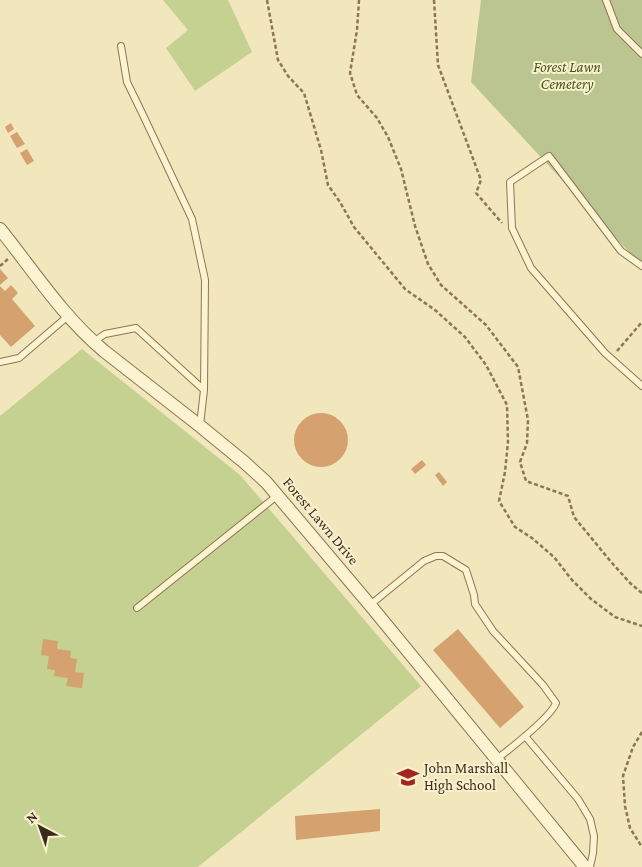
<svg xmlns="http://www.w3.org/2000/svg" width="642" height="867" viewBox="0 0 642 867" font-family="'Crimson Pro',serif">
	<rect width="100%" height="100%" fill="#f2e6bd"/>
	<path fill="#c5d190" d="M163,0H228L252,52L195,91L166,48L188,30Z
		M82,349L240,475L421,686L198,867H0V416Z"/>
	<path fill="#bbc591" d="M481,0H642V266L471,82Z"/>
	<path fill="#d4a16f" d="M11,123L14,129L8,133L5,127Z
		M17,132L25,144L17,148L10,136Z
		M27,149L34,161L27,165L20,153Z
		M0,269L8,278L0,285Z
		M11,285L18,293L12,299L35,326L11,347L0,335V286L5,291Z
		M294 440a27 27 0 1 1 54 0a27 27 0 1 1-54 0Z
		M422,460L426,465L415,474L411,469Z
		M439,472L447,482L443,486L435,475Z
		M458,629L524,707L500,728L433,650Z
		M43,639L58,641L57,649L71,651L70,658L77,659L75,672L84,673L82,688L66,686L68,678L54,676L55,670L47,669L49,656L41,655Z
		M380,809V831L296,840L295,816Z"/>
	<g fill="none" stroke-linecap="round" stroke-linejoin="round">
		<g stroke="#8c7654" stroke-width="8">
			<path id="service" d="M606,0L617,29L642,54
				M121,46L127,82L143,115L192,219L205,280L204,390
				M642,266L621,251L549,156L510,182L512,228L531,268L605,353L642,386
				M93,342L105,334L136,328L204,390L200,425
				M0,362L19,358L68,316
				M370,605L424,561L436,556H443L466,570L474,595L475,604L493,631L543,685L556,703C551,717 511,748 497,759
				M137,608L278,495
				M525,736L578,799L590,819L594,836L593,853L590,867"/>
		</g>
		<g stroke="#8c7654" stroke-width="14">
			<path id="minor" d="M0,229C33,270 63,317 104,351L200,426L244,462L266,482L370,605L585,867"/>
		</g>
		<path stroke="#8c7654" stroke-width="2.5" stroke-dasharray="4 2.5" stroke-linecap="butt" d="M267,0L278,60L288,76L304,93L321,150L328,185L340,202L354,227L405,289L435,310L465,337L486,365L507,405L508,442L505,472L499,501L515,527L532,538L554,557L572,580L591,599L615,617L642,626
			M359,0L357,30L350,73L357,95L377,118L388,137L401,169L415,226L428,264L441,285L486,325L518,367L528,420L527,443L520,462L526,481L568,496L574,517L612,563L631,584L642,593
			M434,0L438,65L481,180L476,193L502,223
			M0,266L8,259
			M617,351L642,322
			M642,732L633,747L623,776L625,806L630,828L642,847"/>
		<use href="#service" stroke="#fcf3d1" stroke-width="6"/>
		<use href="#minor" stroke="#fcf3d1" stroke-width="12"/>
	</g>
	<defs>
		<g id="school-bare" transform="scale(1.725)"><path d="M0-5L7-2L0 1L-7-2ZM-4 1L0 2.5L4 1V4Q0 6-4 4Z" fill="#a1271e" stroke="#f9f0ce" stroke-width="2.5" paint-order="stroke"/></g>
	</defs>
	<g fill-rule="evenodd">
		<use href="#school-bare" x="408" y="777"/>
	</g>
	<g text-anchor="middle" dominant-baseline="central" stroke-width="4" stroke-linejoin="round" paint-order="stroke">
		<g font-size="15" font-style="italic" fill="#46581f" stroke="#f9f0ce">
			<text x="567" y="67">Forest Lawn<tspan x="567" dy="17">Cemetery</tspan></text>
		</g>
		<g font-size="15" fill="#3a2c1b" stroke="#f9f0ce">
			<text transform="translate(321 521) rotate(50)">Forest Lawn Drive</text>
		</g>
		<g font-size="15" fill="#3a2c1b" stroke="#f9f0ce" text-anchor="start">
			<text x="424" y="768">John Marshall<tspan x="424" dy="17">High School</tspan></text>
		</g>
	</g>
	<g transform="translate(40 827) rotate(319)" stroke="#f9f0ce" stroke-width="4" paint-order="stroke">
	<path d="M0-4L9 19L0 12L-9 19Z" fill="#3a2c1b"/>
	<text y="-8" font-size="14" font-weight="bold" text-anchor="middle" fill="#3a2c1b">N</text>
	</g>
</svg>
